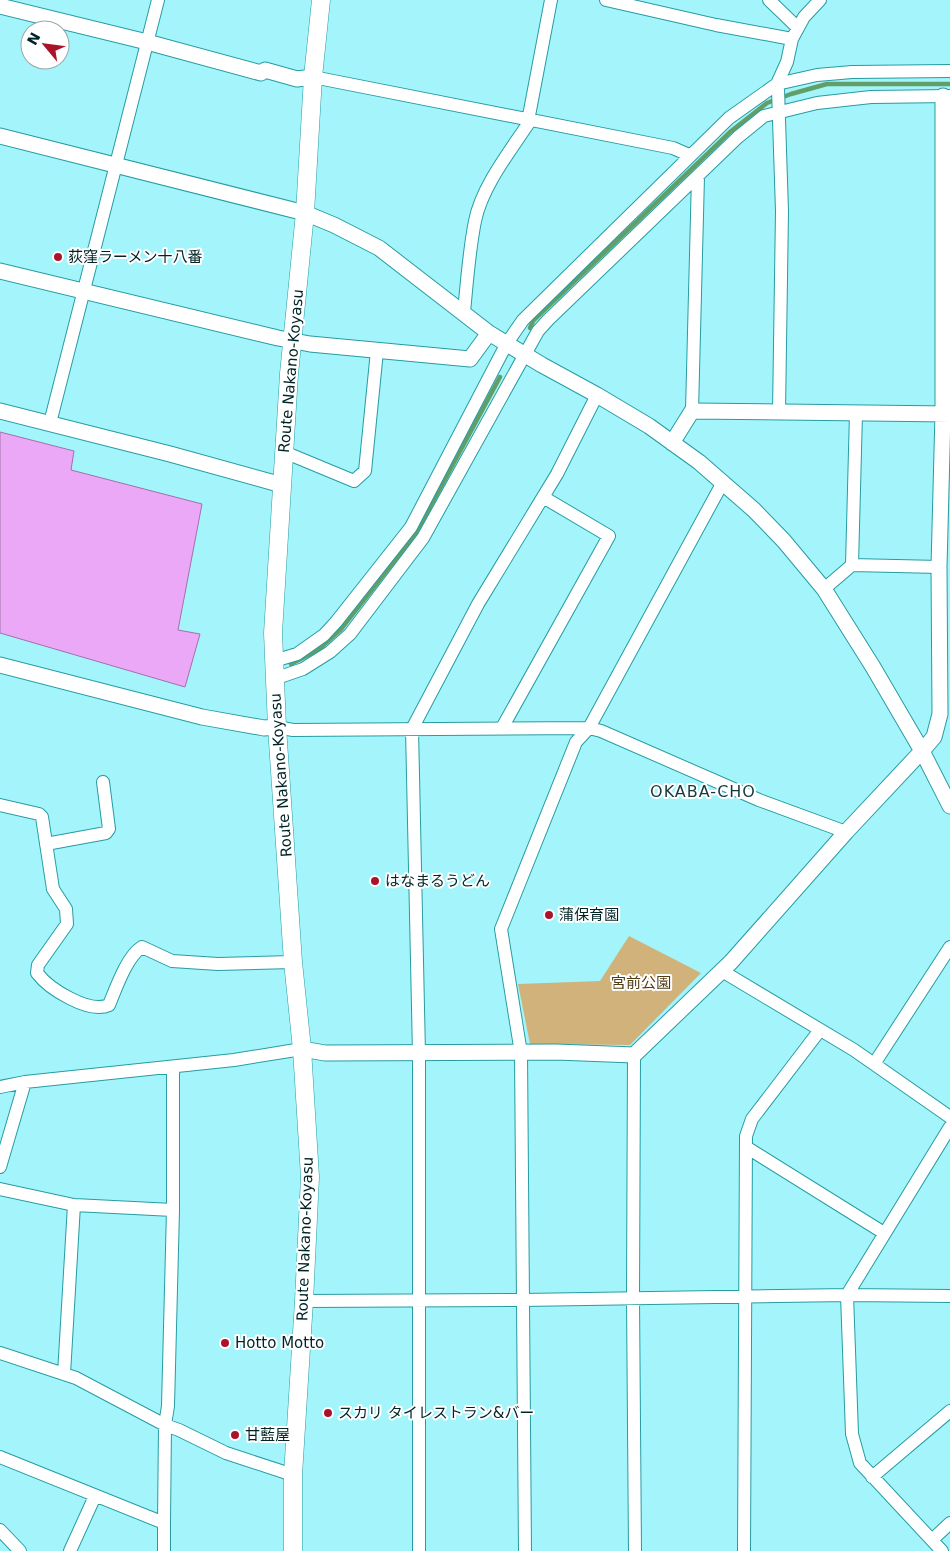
<svg xmlns="http://www.w3.org/2000/svg" width="950" height="1551" viewBox="0 0 950 1551" font-family="'DejaVu Sans','Noto Sans JP',sans-serif">
	<rect width="100%" height="100%" fill="#a4f5fb"/>
	<path fill="#d1b27b" d="M629,936L701,973L630,1045L530,1044L518,984L600,981Z"/>
	<g fill="none" stroke-linecap="round" stroke-linejoin="round">
		<path stroke="#629e67" stroke-width="4.5" d="M530,328L533,321L730,132L767,103L791,94L827,84H950
			M291,664L319,649L341,629L416,533L500,377"/>
	</g>
	<path fill="#eba8f7" stroke="#a171a9" d="M0,432L74,451L71,470L202,504L178,630L200,634L185,687L0,633Z"/>
	<g fill="none" stroke-linecap="round" stroke-linejoin="round">
		<g stroke="#269ca3" stroke-width="14">
			<path id="minor" d="M606,0L716,25L792,39
				M769,0L798,28
				M313,77L673,148L689,155
				M528,121L551,0
				M464,312C467,282 469,251 475,221C482,186 511,150 530,121
				M692,411L698,176
				M779,412L782,211L778,89L777,84L787,62L792,39L804,17L820,0
				M50,423L158,0
				M284,452L354,481L365,471L377,351
				M852,565L856,413
				M824,589L852,565L939,567
				M274,661L297,654L324,635L336,622L411,527L507,343L523,320L729,118L777,84L817,75L852,72L950,71
				M274,679L303,669L330,652L350,634L423,538L538,331L548,320L738,137L764,116L817,103L871,97L950,96
				M277,727L293,730L589,728L601,731L759,800L846,832
				M502,728L609,536L543,497
				M0,805L39,814L42,817L53,889L66,909L67,924L38,965L37,973C49,989 89,1014 109,1005C116,988 127,956 142,947L172,961L218,964L293,962
				M46,844L106,833L109,829L103,782
				M722,971L854,1050L950,1117
				M634,1055L633,1298L635,1551
				M874,1064L950,947
				M0,1087L25,1082L234,1060L302,1049
				M746,1147L884,1233
				M0,1167L25,1082
				M0,1189L74,1205L173,1210
				M304,1301L522,1300L847,1295L950,1296
				M0,1353L76,1378L165,1425L179,1430L226,1453L293,1475
				M64,1374L74,1205
				M0,1457L164,1523L165,1425L168,1406L173,1210V1067
				M872,1477L950,1411
				M164,1523V1551
				M0,1530L20,1551
				M932,1540L950,1523
				M70,1551L95,1496
				M419,1551V1054L412,729L478,604L557,474L597,395
				M525,1551L521,1053L501,929L576,742L589,728L723,482
				M744,1551L746,1136L752,1119L820,1030
				M942,1551L860,1463L852,1434L847,1295L950,1127"/>
		</g>
		<g stroke="#269ca3" stroke-width="17">
			<path id="tertiary" d="M0,6L147,42L261,73L265,70L297,79L313,77
				M0,136L305,213L334,225L379,248L489,333L542,365L597,395L649,426L699,462L754,510L784,541L824,589L873,667L922,751L950,806
				M0,271L278,338L310,344L470,359L489,333
				M0,411L170,454L282,485
				M672,443L692,411L950,414
				M0,665L202,717L264,728L277,727
				M302,1049L325,1053L556,1052L634,1055L731,962L846,832L922,751L934,737L940,714L939,567L943,413V96"/>
		</g>
		<g stroke="#269ca3" stroke-width="19">
			<path id="secondary" d="M293,1551V1475L304,1301L310,1177L302,1049L293,962L277,727L273,633L289,374L305,213L313,77L321,0"/>
		</g>
		<use href="#minor" stroke="#fff" stroke-width="12"/>
		<use href="#tertiary" stroke="#fff" stroke-width="15"/>
		<use href="#secondary" stroke="#fff" stroke-width="18"/>
	</g>
	<g fill="#aa132a" stroke="#fff" stroke-width="2">
		<circle cx="58" cy="257" r="5"/>
		<circle cx="375" cy="881" r="5"/>
		<circle cx="549" cy="915" r="5"/>
		<circle cx="225" cy="1343" r="5"/>
		<circle cx="328" cy="1413" r="5"/>
		<circle cx="235" cy="1435" r="5"/>
	</g>
	<g text-anchor="middle" dominant-baseline="central" stroke-width="4" stroke-linejoin="round" paint-order="stroke">
		<g font-size="15" fill="#002325" stroke="#fff" text-anchor="start">
			<text x="68" y="257">荻窪ラーメン十八番</text>
			<text x="385" y="881">はなまるうどん</text>
			<text x="559" y="915">蒲保育園</text>
			<text x="235" y="1343">Hotto Motto</text>
			<text x="338" y="1413">スカリ タイレストラン&amp;バー</text>
			<text x="245" y="1435">甘藍屋</text>
		</g>
		<g font-size="15" fill="#002325" stroke="#fff">
			<text transform="translate(291 371) rotate(-85)">Route Nakano-Koyasu</text>
			<text transform="translate(281 775) rotate(-94)">Route Nakano-Koyasu</text>
			<text transform="translate(305 1239) rotate(-88)">Route Nakano-Koyasu</text>
		</g>
		<g font-size="15" fill="#523d14" stroke="#fff">
			<text x="641" y="983">宮前公園</text>
		</g>
		<g font-size="16" letter-spacing="1" fill="#17393c" stroke="#fff">
			<text x="703" y="791">OKABA-CHO</text>
		</g>
	</g>
	<g transform="translate(45 45) rotate(299)"><circle r="24" fill="#ffffff" stroke="#99a7a8"/>
	<path d="M0-4L9 19L0 12L-9 19Z" fill="#aa132a"/>
	<text y="-8" font-size="14" font-weight="bold" text-anchor="middle" fill="#002325">N</text>
	</g>
</svg>
